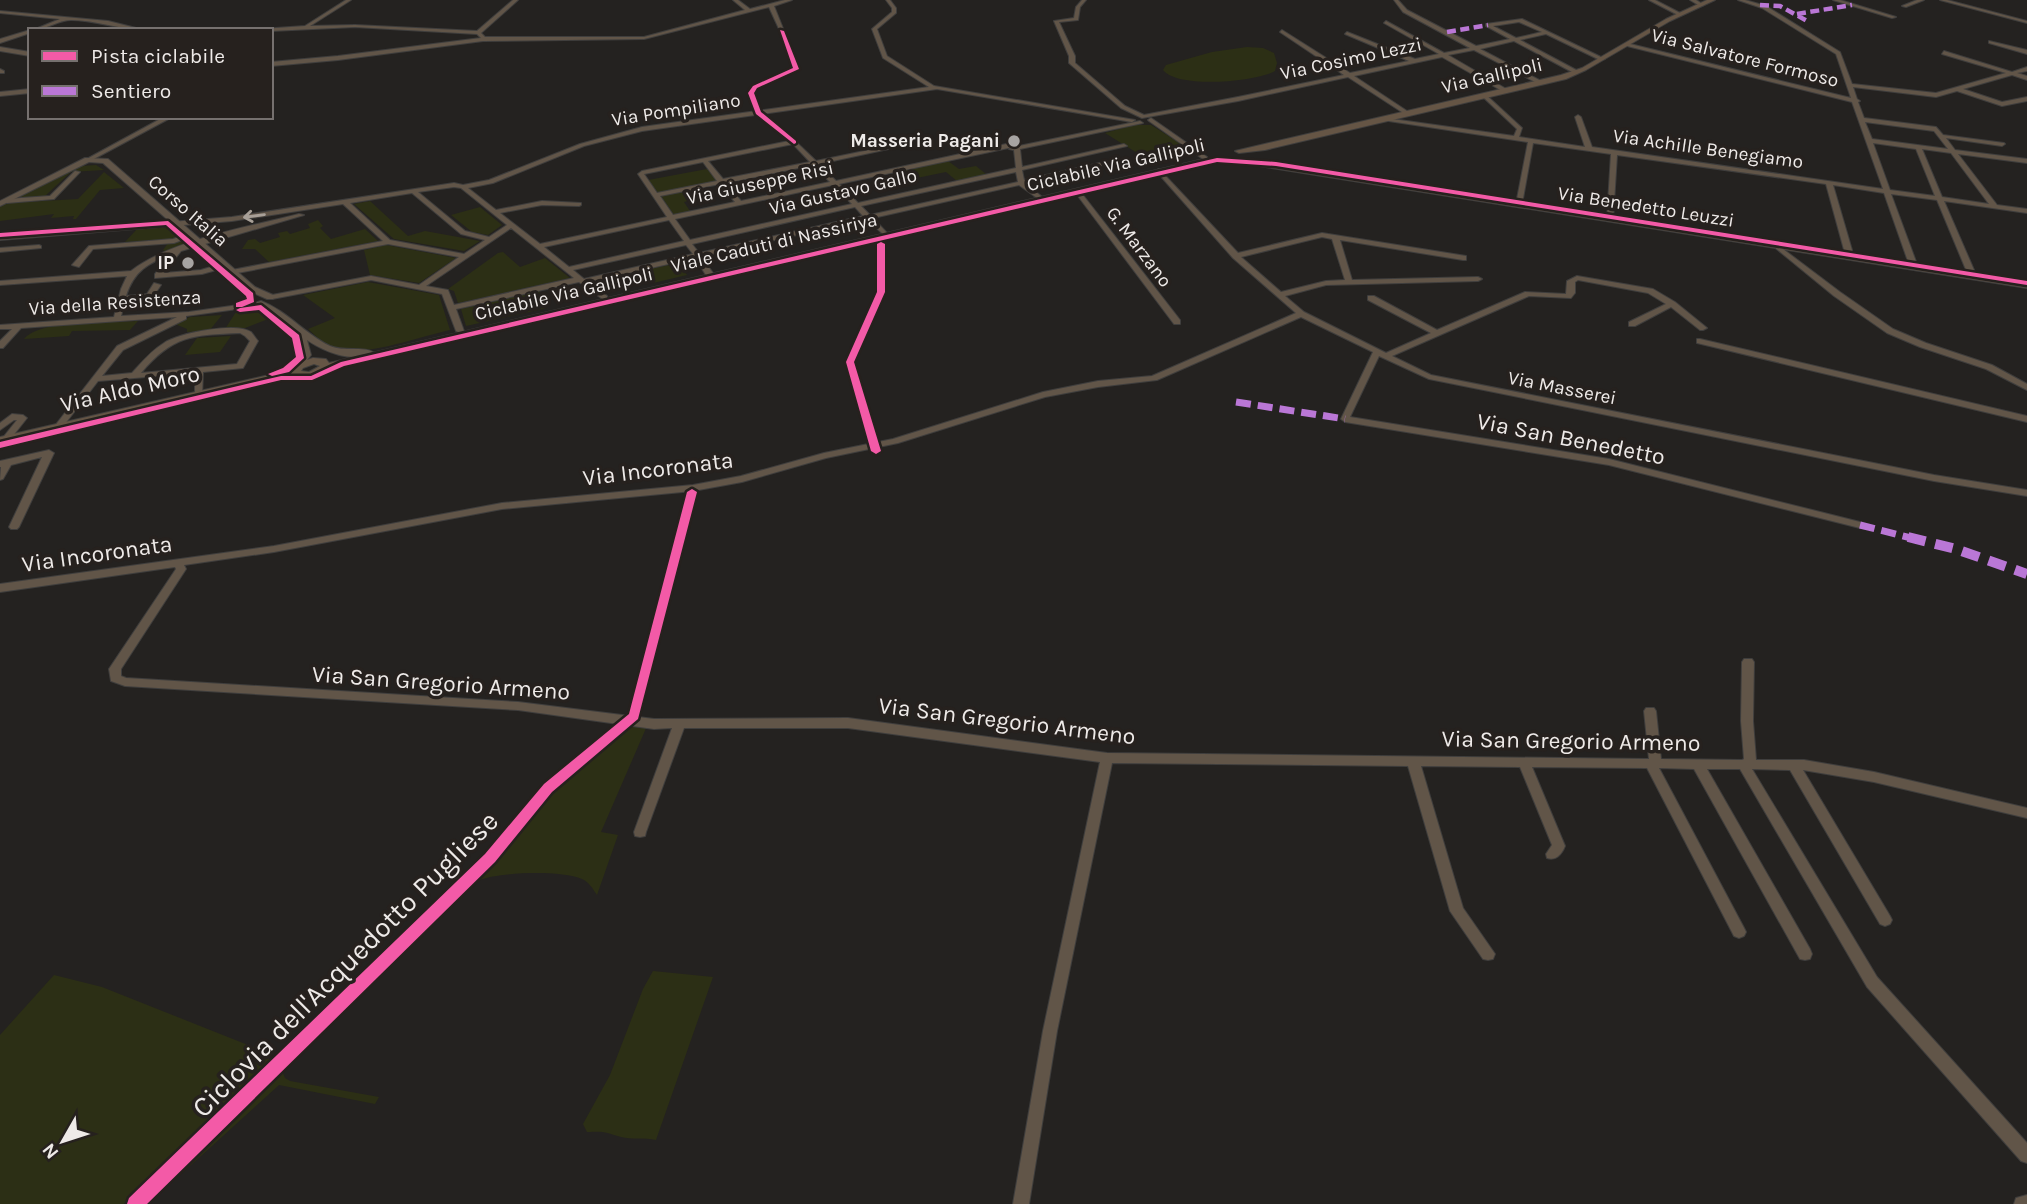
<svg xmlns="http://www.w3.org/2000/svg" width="2027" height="1204" viewBox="0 0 2027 1204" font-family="Karla,sans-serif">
	<rect width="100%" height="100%" fill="#242220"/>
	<path fill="#2c2f15" d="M1247,47L1263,48L1274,53L1277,63L1275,71C1255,82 1178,89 1163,70L1166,65L1212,52Z
		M1134,125H1151L1183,145L1142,156L1105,133Z
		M948,161L959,169L976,166L986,174L957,181L946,172L907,180L898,172Z
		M96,165L104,170L71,172L45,196L18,198L81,166Z
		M707,169L717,181L658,193L648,180Z
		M104,172L124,188L100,190L76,219H73L74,216L51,218L54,214L0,221V207L8,203L78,199Z
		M693,190L699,198L684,202L690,211L674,215L661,196Z
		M370,201L408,236L425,231L480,241L464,251L394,239L354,204Z
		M480,207L502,225L488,235L472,232L451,215Z
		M318,220L323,226L320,228L331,239L365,229L378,241L269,262L255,249H242L248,240L255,239L260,243L280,237L278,233L287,231L290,234L310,228L308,224Z
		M170,226L190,244L167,253L163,250L171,239L125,242L137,229Z
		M386,245L456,258L419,283L370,275L364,250Z
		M503,252L520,267L545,258L570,278L458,303L454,291L448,289L498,253Z
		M679,263L687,275L653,283L645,270Z
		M368,282L439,295L450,330C419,337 371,355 340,350C328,348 317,337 308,329L335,318L303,295Z
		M539,291L547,308L466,326L461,309Z
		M261,309L271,318L245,328L225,329L236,312Z
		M222,315L209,331L187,332V329L175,324L190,317Z
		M138,321L130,330L72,331L69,336L24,339C41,319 110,322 138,321Z
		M231,336L220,352L185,355L197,338Z
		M629,725L647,726L601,832L618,835L597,895C593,889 589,882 582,879C561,870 500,872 480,880L290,1059L283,1073L285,1078L290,1081L379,1097L375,1104L279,1085L148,1204H139L493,859L546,792Z
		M653,971L713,977L656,1140C645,1137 631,1140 621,1137C605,1132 605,1131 587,1132L583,1124L610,1075L643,989Z
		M54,975L102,987L253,1047L272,1061L124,1204H0V1035Z"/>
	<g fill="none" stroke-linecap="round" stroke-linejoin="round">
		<g stroke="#3f3e3d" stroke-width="2">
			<path id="minor" d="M346,0H351L310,26L355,25L477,31L513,0H518L481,33L485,37H644L745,10L733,0H738L750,9L785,0H792L774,6L784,31L782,32L780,31L769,7L644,39L483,41L338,60L271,66V62L338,56L481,38L477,34L355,27L271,31L247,30L305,26Z
				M886,0H890L896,8V13L877,29L887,56L934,86L1135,120L1132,122L937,89L642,131L584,146L493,183L468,188L496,210L542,201L581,203V205L579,206L542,205L500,213L540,244L667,217L638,174L642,171L794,140L816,161L913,141L916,143L819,164L836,181L1011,143L1018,144L1019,146L1140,121L1143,123L1020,149L1022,167L1124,144L1127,146L1022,170L1024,180L1104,162L1107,164L1026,184L1041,196V198H1037L1019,185L873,218L887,233L884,235L867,219L701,257L713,273L709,275H706L695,258L589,282L607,296V300H604L579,282L456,309L464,331L460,333L456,331L442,294L371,280L272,299L268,297L272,295L371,276L419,285L459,257L388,244L232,274L228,272L232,270L383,241L343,204L232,221L0,240V236L232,217L454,183L463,185L489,180L580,144L642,127L929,87L883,58L872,29L892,12V8ZM793,144L810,162L723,179L708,161ZM1013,147L1009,149L1014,150L1016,168L858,203L839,184ZM703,162L717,181L657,193L644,174ZM813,165L830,182L741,201L726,183ZM1016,172L1018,182L870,215L861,206ZM720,184L735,202L673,215L660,196ZM833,185L852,204L690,240L675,219ZM454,187L461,188L507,225L489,237L465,231L418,192ZM412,193L461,234L485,240L464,254L390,240L350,203ZM855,207L863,216L699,253L692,244ZM669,220L684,241L569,267L544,247ZM511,228L574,278L454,305L448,290L426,286ZM686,245L693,254L584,279L573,270Z
				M1082,0H1086L1080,7L1078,20L1059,22L1075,56V63L1125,106L1144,115L1238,97L1344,75L1280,32L1282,30L1350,73L1409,61L1345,34L1347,32L1415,59L1439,54L1384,23L1386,21L1444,53L1470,48L1403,12L1394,0H1398L1407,10L1476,46L1510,39L1486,26V24L1522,19L1605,59L1600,60L1546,34L1520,40L1578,71V73H1574L1514,41L1480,49L1543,82V84H1539L1474,50L1448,55L1508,90V92H1504L1442,57L1354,76L1410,113L1411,114L1408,116L1348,77L1238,101L1142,118L1121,108L1069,63V56L1054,21L1074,18L1076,7ZM1519,22L1542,32L1516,38L1493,26Z
				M1649,0H1655L1682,14L1678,15Z
				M1690,0H1696L1704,5L1700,6Z
				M1738,0H1745L1766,6L1840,52L1852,84L1936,93L2006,73L1942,54L1944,51L2012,72L2027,67V71L2017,73L2027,76V80L2012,75L1963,89L2002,102L2027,97V101L2002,106L1957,91L1936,97L1853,87L1857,99L1860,101L1858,102L1864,118L1936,127L1943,135L2004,143L2005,144L2002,146L1946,138L1955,150L2027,159V163L1958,154L1997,205L2027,209V213L1944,201L1977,277L1976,279L1969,277L1937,200L1891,194L1918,267L1914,269L1910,267L1884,193L1833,185L1854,257L1850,259L1846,257L1826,184L1617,155L1613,219L1610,221L1607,219L1611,154L1533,143L1522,204L1519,206L1516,204L1528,142L1382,120L1385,118L1514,136L1517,129L1483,97L1482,96L1485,94L1522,128L1519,137L1585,147L1575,117L1578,115L1581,117L1592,147L1883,189L1852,102L1623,45L1626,43L1851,98L1836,54L1762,8ZM1865,122L1934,131L1948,149L1872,139ZM1873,143L1916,149L1935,196L1890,190ZM1922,149L1951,153L1989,204L1942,197Z
				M1833,0H1840L1896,17L1892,18Z
				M1917,0H1924L1906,7L1902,6Z
				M1940,0H1947L2027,21V23Z
				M0,11L108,21L144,30C121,30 96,20 71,20C58,20 46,30 33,30L60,19L0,13Z
				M30,30V33L0,43V39Z
				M1989,41L2027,50V54L1989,43Z
				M0,47L30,52V56L0,51Z
				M0,69L4,71V73H0Z
				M30,89V93L0,96V92Z
				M164,117H172L90,161L85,160Z
				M1151,118L1207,157V159H1203L1149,121L1148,120Z
				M1159,169L1238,253L1322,233L1466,256V260H1463L1340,240L1352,280L1478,277L1482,279L1478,281L1326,285L1285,296L1304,312L1386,353L1431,333L1368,300V296H1374L1437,330L1525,292L1566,294L1567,281L1577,276L1653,289L1675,302L1707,328L1703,330H1700L1671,307L1635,326H1629V322L1666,304L1648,293L1578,280L1575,282V293L1571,298L1529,296L1392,356L1431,375L1934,475L2027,490V496L1934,481L1429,379L1379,356L1350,417L1609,459L1860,522L1865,525L1860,528L1609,465L1345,422L1341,419L1373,352L1301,317L1157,380L1098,387L1045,397L898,443L826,458L742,482L693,491L502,509L274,552L184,565L186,569L121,669V676L126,678L518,702L654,719L848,718L1107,753L1649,759L1644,711L1646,708H1654L1656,711L1661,759L1742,760L1744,759L1741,721L1742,662L1744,659H1752L1754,662L1753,721L1756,760H1804L1874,772L2027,808V818L1874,782L1803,770L1890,916L1892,920L1890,924L1885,926L1880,924L1790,770L1752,769L1877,977L2027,1143V1163L2021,1161L1867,987L1740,769H1707L1810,949L1812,954L1810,959L1805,960L1800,959L1694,769L1659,768L1744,928L1746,932L1744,936L1739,938L1734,936L1647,768L1532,767L1565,846C1562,854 1556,861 1547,858L1546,854L1552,845L1520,767L1421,766L1463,908L1495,954L1493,959L1488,960L1483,959L1450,911L1408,766L1112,763L1057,1031L1029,1204H1013L1043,1031L1100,762L848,728H684L646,832L645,836L640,837L635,836L634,832L672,728L654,729L518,710L125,686L111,681L109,669L176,569L175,567L0,592V584L274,546L502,503L693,485L741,476L824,453L893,439L1043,392L1098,381L1152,376L1296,313L1233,258L1157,172V170ZM1322,237L1332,239L1345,280L1326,281L1281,292L1241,257Z
				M75,171L80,172L54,199L7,203L4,201L7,199L50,196Z
				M1075,190H1079L1180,320V324H1174L1075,192Z
				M299,214L304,215L181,251L164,273L201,270L224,263H227V267L202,274L155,278V274L172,254C148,263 134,271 126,296L147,294L154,283L161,285L152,298L125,301L121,316L189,312L259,302L263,304L259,306L186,316V319L123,350L102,376L132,373C142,362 151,351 164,343C179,333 236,322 251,332C252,333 257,340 258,341L243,368L203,372L202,397H196L195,395V373L98,381L61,429H55L54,427L117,346L177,317L21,328L3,348H0V341L12,329H0V325L114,317L121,289L127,276L0,285V281L131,271C171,240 249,227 299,214ZM240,333L245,336L250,341L237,364L141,373C173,335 193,335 240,333Z
				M191,233L193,234V236L174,243L93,249L79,267L72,265L89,246L173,239Z
				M1775,243L1840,292L1893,329L1926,343L1992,365L2027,384V390L1986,369L1920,347L1887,333L1834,296L1773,246L1771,245Z
				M39,245L41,246V248L0,252V248Z
				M1697,339H1700L2027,416V422L1697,343Z
				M12,414L23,415L27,418L8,442H2L1,440L17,420H14L0,430V423Z
				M49,450L54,453L19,527L17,529H11L9,527L42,457L11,465L3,479L0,480L1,467H0V461Z
				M2027,1195V1204H2014L2016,1198Z"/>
		</g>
		<g stroke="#3f3e3d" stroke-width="2">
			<path id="tertiary" d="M85,158L108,159L255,287L273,295V299H267L249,291L103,163L89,162L0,206V201Z
				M1237,159L2027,282V288L1240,163H1237Z
				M261,301C287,311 305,334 330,346C344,352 363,346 373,352C353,364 325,352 307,340L311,355L301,368H295L293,366L301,355L297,333L278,318L258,306V302Z"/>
		</g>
		<g stroke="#3f3e3d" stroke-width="2">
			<path id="secondary" d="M1707,0H1715L1670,21L1586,70L1566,79L1265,150L1239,153L1235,151L1561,75L1582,68L1666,19Z
				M1233,158V162H1230L1204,163L330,369L311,379L299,378L269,381L0,445V437L269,375L290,372L294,364L313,358L326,359L329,363L1204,159ZM314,364L320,366L309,372L301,371L303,368Z"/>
		</g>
		<use href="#minor" fill="#615548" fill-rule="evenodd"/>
		<use href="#tertiary" fill="#615548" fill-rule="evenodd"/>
		<use href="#secondary" fill="#655545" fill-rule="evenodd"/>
		<path stroke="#ba77d6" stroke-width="4.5" stroke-dasharray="9 4.5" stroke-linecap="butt" d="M1760,5L1780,6L1809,22
			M1797,14L1852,5
			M1447,32L1488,25"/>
		<path stroke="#ba77d6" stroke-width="7" stroke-dasharray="15 7" stroke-linecap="butt" d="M1236,402L1345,419
			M1860,525L1915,539"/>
		<path stroke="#ba77d6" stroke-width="10" stroke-dasharray="18 10" stroke-linecap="butt" d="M1908,537L1956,549L2027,574"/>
		<g stroke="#26211e" stroke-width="5">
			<path id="cycleway" d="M780,30L784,31L799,69L757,88L754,93L761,112L796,141V143L794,144L756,114L748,93L753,86L793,68Z
				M1217,158L1276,162L2027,281V285L1276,166L1217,162L344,366L312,380H281L0,448V442L281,376H311L341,362Z
				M168,221L253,293L254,302L242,307H236V303L247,299L246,296L166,225L0,237V233Z
				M881,242L885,244V292L854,362L881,451L876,454L871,451L846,362L877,292V244Z
				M261,305L299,335L304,358L289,372L272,376L268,374L283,368L296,357L292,338L259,310L240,312L236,310L240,308Z
				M692,489L697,492L638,719L552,792L495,862L147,1204H127L129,1198L485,854L544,784L629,714L687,492Z"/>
		</g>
		<use href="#cycleway" fill="#f35aa7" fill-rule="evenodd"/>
	</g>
	<defs><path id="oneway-shaft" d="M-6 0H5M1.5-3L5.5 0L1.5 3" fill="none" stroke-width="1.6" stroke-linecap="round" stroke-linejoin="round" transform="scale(1.75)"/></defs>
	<use stroke="#a8a098" href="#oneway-shaft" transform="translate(254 216) rotate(172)"/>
	<g fill="#a7a4a2" stroke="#26211e" stroke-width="2.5">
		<circle cx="1014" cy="141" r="7"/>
		<circle cx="188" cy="263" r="7"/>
	</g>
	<g text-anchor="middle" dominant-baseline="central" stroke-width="7" stroke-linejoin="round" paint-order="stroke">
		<g font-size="19" fill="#eeeae8" stroke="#26211e">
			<text transform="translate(1745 58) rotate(14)">Via Salvatore Formoso</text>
			<text transform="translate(1351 59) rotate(-12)">Via Cosimo Lezzi</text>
			<text transform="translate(1492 76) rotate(-13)">Via Gallipoli</text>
			<text transform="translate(676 110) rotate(-9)">Via Pompiliano</text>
			<text transform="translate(1708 149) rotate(8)">Via Achille Benegiamo</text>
			<text transform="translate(1116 165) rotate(-13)">Ciclabile Via Gallipoli</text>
			<text transform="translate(760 183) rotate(-12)">Via Giuseppe Risi</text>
			<text transform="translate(843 192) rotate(-13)">Via Gustavo Gallo</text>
			<text transform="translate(1646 207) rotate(9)">Via Benedetto Leuzzi</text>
			<text transform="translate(188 211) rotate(41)">Corso Italia</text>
			<text transform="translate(774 243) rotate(-13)">Viale Caduti di Nassiriya</text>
			<text transform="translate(1139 247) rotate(53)">G. Marzano</text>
			<text transform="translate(564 294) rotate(-13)">Ciclabile Via Gallipoli</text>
			<text transform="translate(115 303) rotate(-4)">Via della Resistenza</text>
			<text transform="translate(1562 388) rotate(11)">Via Masserei</text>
		</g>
		<g font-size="19" font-weight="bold" fill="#eeeae8" stroke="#26211e" text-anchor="end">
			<text x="1000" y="141">Masseria Pagani</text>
			<text x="174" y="263">IP</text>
		</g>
		<g font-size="23" fill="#eeeae8" stroke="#26211e">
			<text transform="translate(130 389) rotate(-13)">Via Aldo Moro</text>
			<text transform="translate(1571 439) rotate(11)">Via San Benedetto</text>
			<text transform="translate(658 469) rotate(-7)">Via Incoronata</text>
			<text transform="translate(97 554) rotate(-8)">Via Incoronata</text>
			<text transform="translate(441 683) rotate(4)">Via San Gregorio Armeno</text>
			<text transform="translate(1007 721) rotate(7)">Via San Gregorio Armeno</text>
			<text transform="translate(1571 741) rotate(1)">Via San Gregorio Armeno</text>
		</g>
		<g font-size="28" fill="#eeeae8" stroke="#26211e">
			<text transform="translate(345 964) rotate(-45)">Ciclovia dell'Acquedotto Pugliese</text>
		</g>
	</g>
	<rect x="28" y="28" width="245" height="91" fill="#26211e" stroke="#76716f" stroke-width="2"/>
	<rect x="42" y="51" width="35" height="10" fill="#f35aa7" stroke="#76716f" stroke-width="2"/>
	<text x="91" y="63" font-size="21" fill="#eeeae8">Pista ciclabile</text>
	<rect x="42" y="86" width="35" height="10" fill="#ba77d6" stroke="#76716f" stroke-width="2"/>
	<text x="91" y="98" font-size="21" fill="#eeeae8">Sentiero</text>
	<g transform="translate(63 1141) rotate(231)" stroke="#26211e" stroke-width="5" paint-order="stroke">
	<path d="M0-5L12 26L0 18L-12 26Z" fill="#eeeae8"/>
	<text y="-10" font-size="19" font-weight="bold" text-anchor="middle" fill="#eeeae8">N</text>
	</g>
</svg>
